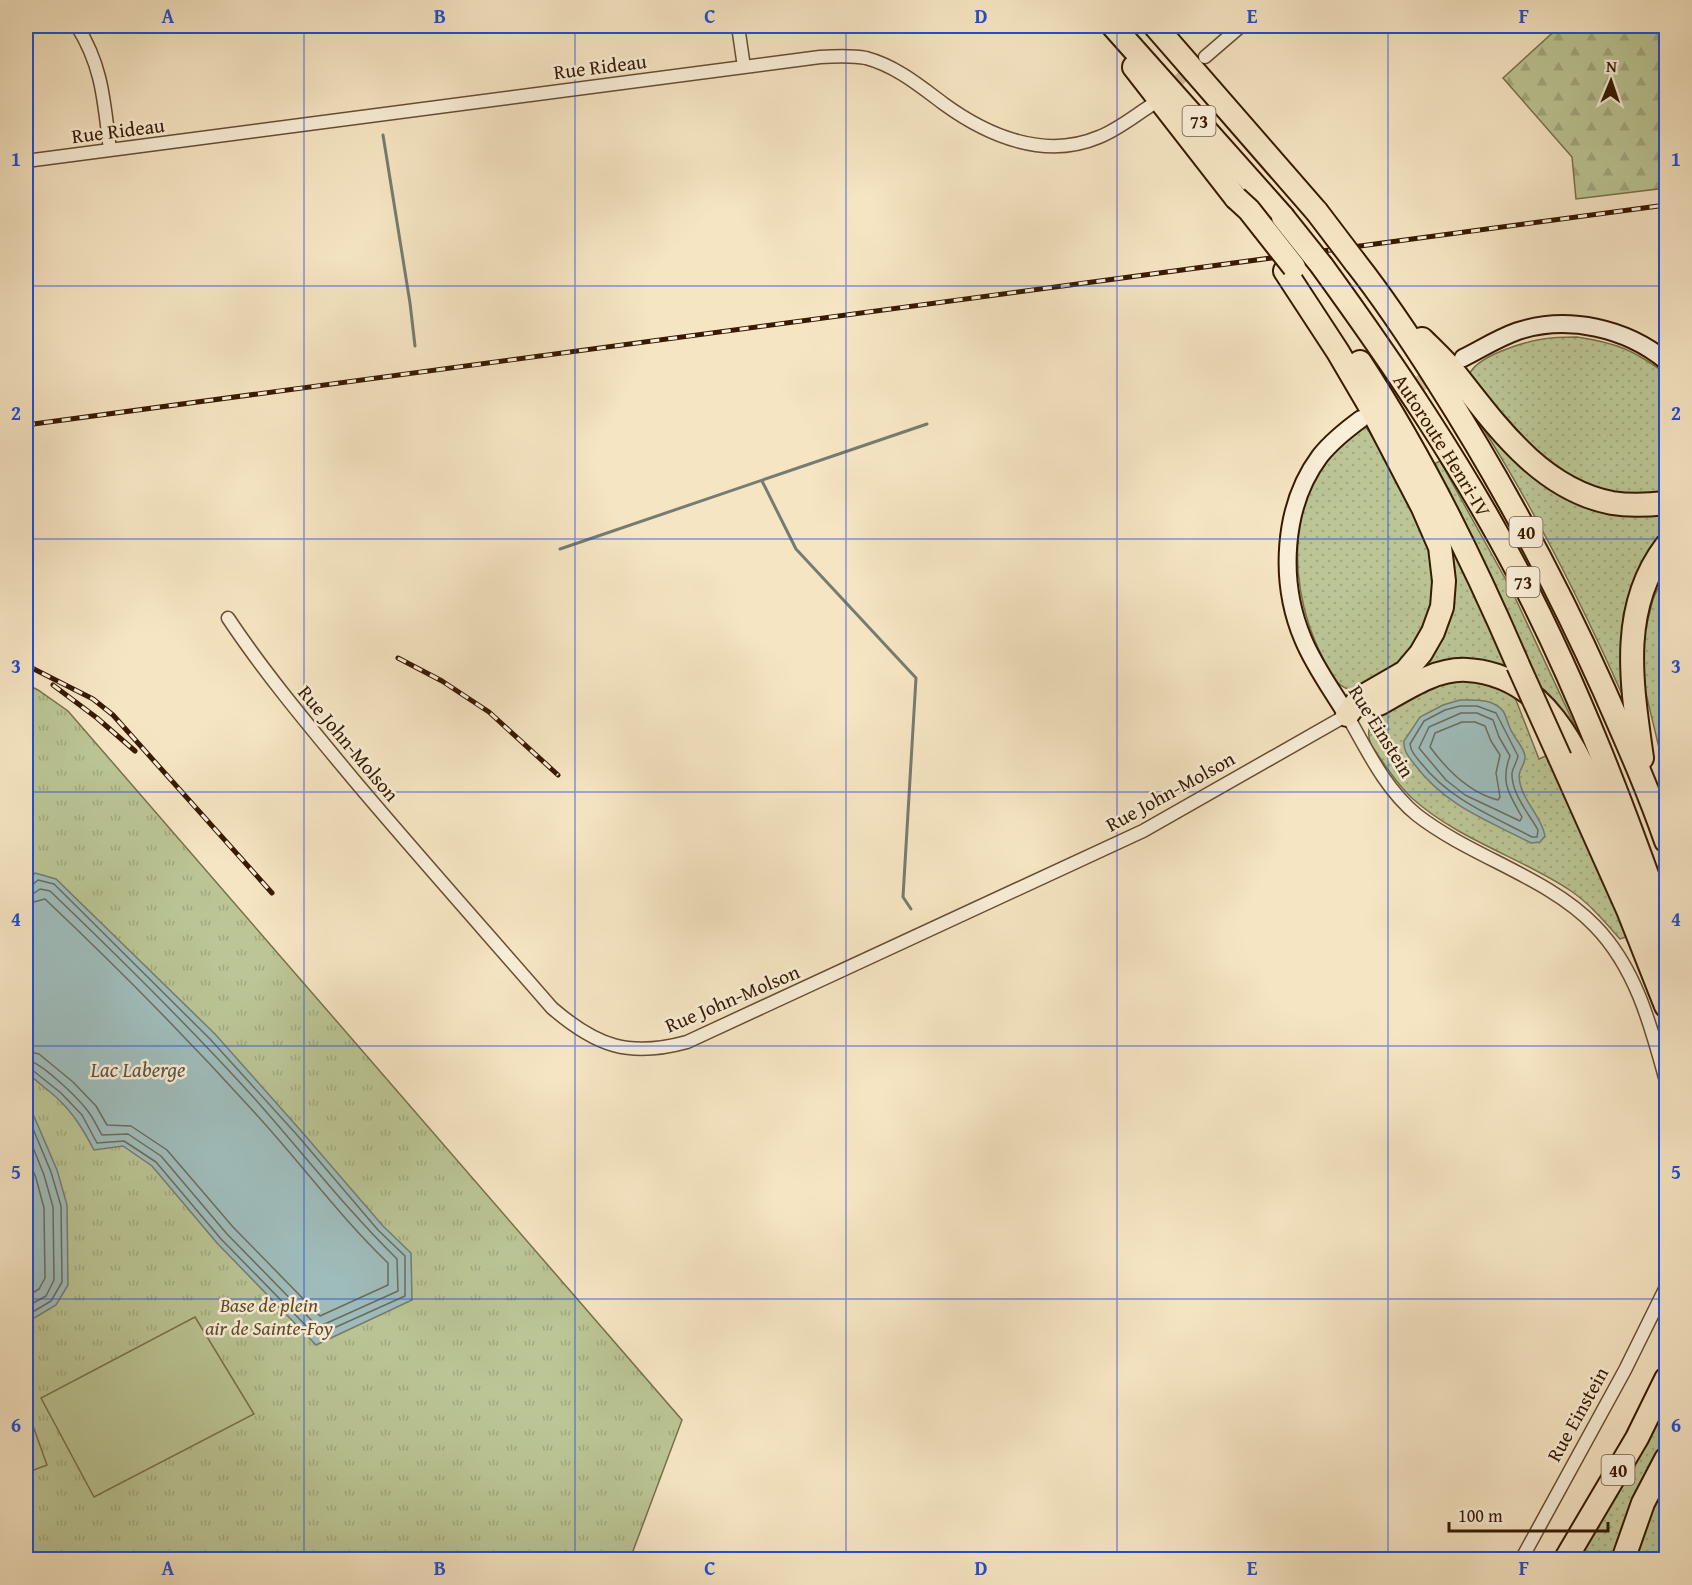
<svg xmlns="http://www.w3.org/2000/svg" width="1692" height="1585" viewBox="0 0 1692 1585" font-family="'Gentium Book Plus',serif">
	<defs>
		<pattern id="grass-dots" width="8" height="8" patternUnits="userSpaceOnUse" patternTransform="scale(1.5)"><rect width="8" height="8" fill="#bbc595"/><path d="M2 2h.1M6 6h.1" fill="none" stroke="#a1a97f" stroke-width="1.8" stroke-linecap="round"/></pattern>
		<pattern id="forest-firs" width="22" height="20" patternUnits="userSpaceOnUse" patternTransform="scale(1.5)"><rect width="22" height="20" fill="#bbc595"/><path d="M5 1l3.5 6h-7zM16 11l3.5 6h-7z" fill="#a1a97f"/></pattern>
		<pattern id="park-tufts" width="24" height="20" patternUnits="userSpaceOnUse" patternTransform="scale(1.5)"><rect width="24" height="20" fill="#bbc595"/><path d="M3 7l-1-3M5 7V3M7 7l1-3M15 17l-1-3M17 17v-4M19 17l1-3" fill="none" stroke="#a1a97f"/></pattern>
	</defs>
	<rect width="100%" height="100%" fill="#f6e5c3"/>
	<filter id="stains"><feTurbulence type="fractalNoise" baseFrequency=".00333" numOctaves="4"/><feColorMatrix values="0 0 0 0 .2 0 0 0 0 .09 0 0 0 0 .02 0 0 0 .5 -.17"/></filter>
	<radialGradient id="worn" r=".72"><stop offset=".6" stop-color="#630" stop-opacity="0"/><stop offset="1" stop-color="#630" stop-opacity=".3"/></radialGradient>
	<path fill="url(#grass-dots)" stroke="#79704a" stroke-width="1.5" d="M1577,337C1617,343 1634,350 1666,374V495C1642,496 1618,495 1593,488C1546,475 1499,413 1469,375C1476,356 1524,342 1543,339C1554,337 1566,337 1577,337Z
		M1486,421L1531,468L1666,508V534L1651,554L1627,690L1621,692C1580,600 1535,510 1481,425Z
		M1365,426L1392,463L1431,540L1435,610L1407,659L1356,691C1338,689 1333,677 1325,662C1301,618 1291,563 1302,514C1308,489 1322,459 1342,442C1349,436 1357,431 1365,426Z
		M1440,461L1511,589L1581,739L1577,741L1540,694L1432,465Z
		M1425,486L1514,676H1420L1426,658L1442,633Z
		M1666,571V777L1642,677L1643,640L1653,599Z
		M1447,680H1487L1514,695L1539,759L1550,754L1629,936L1620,939C1605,922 1590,904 1571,891C1520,857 1459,840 1413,799C1396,784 1384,763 1371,745C1366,732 1369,722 1378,713Z
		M1666,1393V1442L1651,1465L1630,1506L1613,1559L1571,1560Z
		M1666,1481V1559L1635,1560C1642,1532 1653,1506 1666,1481Z"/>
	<path fill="url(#forest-firs)" stroke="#79704a" stroke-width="1.5" d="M1560,26H1666V188L1576,199L1572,157L1503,78Z"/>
	<path fill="url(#park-tufts)" stroke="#79704a" stroke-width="1.5" d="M26,684L38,690L68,711L682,1420L630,1559L26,1560Z"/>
	<path fill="#bbc595" stroke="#79704a" stroke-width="1.5" d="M195,1317L254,1414L94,1497L41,1398Z
		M33,1426L47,1465L26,1473V1429Z"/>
	<path fill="#9fbdbc" stroke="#757c71" stroke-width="1.5" d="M1460,700C1474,700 1492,698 1503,711C1507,717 1508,726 1512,732C1516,740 1524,748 1525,756C1526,767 1515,768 1521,787C1526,804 1542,818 1545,836L1540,842L1531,843C1487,820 1446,806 1415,765C1409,757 1403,751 1404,741L1420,717L1443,705Z
		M35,873L56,879L215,1034L302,1132L383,1226L411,1253L412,1300L316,1345L217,1243L152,1166L123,1146L94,1150C84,1131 74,1114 58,1099C48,1089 35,1082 26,1070V884Z
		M26,1109L33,1114L57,1170L67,1205L68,1285L56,1305L26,1323Z"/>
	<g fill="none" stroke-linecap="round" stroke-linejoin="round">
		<path stroke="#6b6c5e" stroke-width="1.5" d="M1460,706H1477L1496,713L1518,756C1517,762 1513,767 1512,773C1511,793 1529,814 1538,830L1537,837H1532C1492,816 1450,800 1421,763C1416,757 1411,752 1410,744L1424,721L1445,710Z
			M1461,713H1477L1493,720L1499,737L1510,756C1500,782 1509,794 1522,817L1520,821L1465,795L1446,780L1419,748L1429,727Z
			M1462,722H1475L1485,726L1491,741L1500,755L1496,773L1500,797L1498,800C1470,793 1447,770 1430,747L1435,733Z
			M26,887L31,886L38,880L54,884L210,1039L298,1136L378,1230L405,1256V1296L316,1336L221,1239L156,1162L124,1141L97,1143L82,1115L61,1093L31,1069L26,1067
			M26,895L33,894L40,889L50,891C120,958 189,1026 255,1099C302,1152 346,1209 397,1259L398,1291L318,1327L227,1234L161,1156L128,1134L102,1135C97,1127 93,1117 87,1110C78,1098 39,1060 26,1060
			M26,904L45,899C118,968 188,1039 255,1113C300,1162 340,1217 388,1263V1285L320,1316L233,1227L167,1150L131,1126L107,1125L96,1106L73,1082L39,1054L26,1051
			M26,1116L29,1119L51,1172L61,1206L62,1282L51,1301L26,1316
			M26,1130L44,1175L53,1207L54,1280L46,1296L26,1307
			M26,1153L36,1178L44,1208L45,1278L39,1289L26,1297"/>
		<path stroke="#757c71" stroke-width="3" d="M383,135L410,303L415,346
			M762,481L796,549L916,678L903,897L911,909
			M560,549L927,424"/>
		<path stroke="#d0bc9c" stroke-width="12" stroke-dasharray="12 6" stroke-linecap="butt" d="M1165,92L1205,57"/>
		<path stroke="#d0bc9c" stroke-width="16" stroke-dasharray="16 8" stroke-linecap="butt" d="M1377,409L1443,370"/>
		<g stroke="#674d31" stroke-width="15">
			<path id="street" d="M77,26C103,67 104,103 110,150
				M738,26L744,67
				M1205,57L1241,26
				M26,161L820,57C835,56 851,55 866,58C896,66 920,86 944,104C988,136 1045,160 1099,137C1117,130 1133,117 1150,106
				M228,618C266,675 310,727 354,780C419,857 486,932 552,1008C596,1046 629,1058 687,1042L1143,831L1347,715C1367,750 1385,789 1417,815C1471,857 1548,877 1595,926C1636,968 1651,1026 1666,1081
				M1521,1560L1625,1370L1666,1287"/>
		</g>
		<g stroke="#371a00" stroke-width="20">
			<path id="secondary" d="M1463,358C1481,349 1498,338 1518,331C1568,315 1626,328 1666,361
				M1347,715C1332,690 1314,666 1303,639C1279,582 1282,507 1320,456C1332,441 1346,430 1361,419"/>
		</g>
		<g stroke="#371a00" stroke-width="26">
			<g id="highway">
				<path d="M1113,26L1283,217"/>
				<path d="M1155,26L1317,212"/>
				<path d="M1134,67L1236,198"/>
				<path d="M1355,262C1385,300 1412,341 1438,382C1501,481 1556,583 1604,690C1626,740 1648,789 1666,841"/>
				<path id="s1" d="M1322,266C1394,365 1463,467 1520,576C1579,689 1624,808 1666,928"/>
				<path d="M1285,271L1338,352L1372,410L1423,508L1440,547L1444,581L1442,607L1433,632L1421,653L1405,672L1360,698L1347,715"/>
				<path d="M1422,339C1433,350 1444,360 1454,372C1496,425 1540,489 1612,503C1630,506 1648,505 1666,503"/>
				<path d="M1360,362C1423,458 1473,560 1518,665"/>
				<path d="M1379,704C1406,689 1436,668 1467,670C1552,675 1582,763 1611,829C1631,874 1650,918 1666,964"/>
				<path d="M1560,758L1628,910L1666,1006"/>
				<path d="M1642,758C1632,686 1618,609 1666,546"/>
				<path d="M1565,1560L1637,1438L1666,1379"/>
				<path d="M1623,1560L1643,1503L1666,1459"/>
			</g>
		</g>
		<use href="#street" stroke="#f9eed8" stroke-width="12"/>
		<use href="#secondary" stroke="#f9eed8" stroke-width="16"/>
		<use href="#highway" stroke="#f6e5c3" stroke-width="22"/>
		<g stroke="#371a00" stroke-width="5">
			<path id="rail" d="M26,425L1666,205
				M398,658L442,681L489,712L558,775
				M26,665L93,699L113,715L272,893
				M53,685L97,718L135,751"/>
		</g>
		<use href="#rail" stroke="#f9eed8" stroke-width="3" stroke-dasharray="9" stroke-linecap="butt"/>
		<g stroke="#371a00" stroke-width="26" stroke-linecap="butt">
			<path id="highway-bridge" d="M1236,198L1249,210L1294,267
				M1317,212L1355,262
				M1283,217L1322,266
				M1518,665L1560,758"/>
		</g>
		<use href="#highway-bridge" stroke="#f6e5c3" stroke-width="22"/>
	</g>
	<path fill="none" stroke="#1d4ed8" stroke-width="1.5" stroke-opacity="0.55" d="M304,26V1560M575,26V1560M846,26V1560M1117,26V1560M1388,26V1560M26,286H1666M26,539H1666M26,792H1666M26,1046H1666M26,1299H1666"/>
	<g text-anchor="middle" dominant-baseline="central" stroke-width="5" stroke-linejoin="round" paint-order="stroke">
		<g fill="#f9eed8" stroke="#715a41" stroke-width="1.5">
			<rect x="1182.5" y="106" width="33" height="30" rx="4.5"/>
			<rect x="1509.5" y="517" width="33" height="30" rx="4.5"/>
			<rect x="1506.5" y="567" width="33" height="30" rx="4.5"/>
			<rect x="1601.5" y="1455" width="33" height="30" rx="4.5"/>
		</g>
		<g font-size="18" font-weight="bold" fill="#371a00">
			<text x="1199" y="121">73</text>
			<text x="1526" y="532">40</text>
			<text x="1523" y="582">73</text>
			<text x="1618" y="1470">40</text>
		</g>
		<g font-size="20" fill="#371a00" stroke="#f9eed8">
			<text transform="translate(600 66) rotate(-7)">Rue Rideau</text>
			<text transform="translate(118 130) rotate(-7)">Rue Rideau</text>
			<text stroke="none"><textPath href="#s1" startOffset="216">Autoroute Henri-IV</textPath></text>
			<text transform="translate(1382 731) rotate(58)">Rue Einstein</text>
			<text transform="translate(349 743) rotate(50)">Rue John-Molson</text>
			<text transform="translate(1170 791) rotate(-29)">Rue John-Molson</text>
			<text transform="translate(732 998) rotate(-23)">Rue John-Molson</text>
			<text transform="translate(1577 1414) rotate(-61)">Rue Einstein</text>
		</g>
		<g font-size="20" font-style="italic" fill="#5f4d2d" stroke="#f9eed8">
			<text x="269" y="1304">Base de plein<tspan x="269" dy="23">air de Sainte-Foy</tspan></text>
		</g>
		<g font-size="21" font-style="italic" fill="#5b5342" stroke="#f9eed8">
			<text x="138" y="1069">Lac Laberge</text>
		</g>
	</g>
	<rect width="1692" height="1585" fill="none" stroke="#f6e5c3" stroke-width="66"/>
	<g transform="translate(1611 81) rotate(2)" stroke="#f9eed8" stroke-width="4.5" paint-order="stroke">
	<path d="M0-4.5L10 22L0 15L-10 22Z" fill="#371a00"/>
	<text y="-9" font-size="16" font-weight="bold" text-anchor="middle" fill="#371a00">N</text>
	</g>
	<path d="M1449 1522v9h159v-9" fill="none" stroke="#371a00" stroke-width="3"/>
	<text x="1458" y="1522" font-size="18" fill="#371a00" stroke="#f9eed8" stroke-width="4.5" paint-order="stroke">100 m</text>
	<rect x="33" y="33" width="1626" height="1519" fill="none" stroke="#1d4ed8" stroke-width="2"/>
	<g font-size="20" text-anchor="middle" font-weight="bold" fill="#1d4ed8">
		<text x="168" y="23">A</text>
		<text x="440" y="23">B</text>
		<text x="710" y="23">C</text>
		<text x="981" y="23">D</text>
		<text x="1252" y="23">E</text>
		<text x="1524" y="23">F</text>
		<text x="16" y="166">1</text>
		<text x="1676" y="166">1</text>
		<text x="16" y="420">2</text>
		<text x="1676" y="420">2</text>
		<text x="16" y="673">3</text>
		<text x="1676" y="673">3</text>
		<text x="16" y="926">4</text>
		<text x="1676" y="926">4</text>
		<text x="16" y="1179">5</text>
		<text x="1676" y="1179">5</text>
		<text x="16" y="1432">6</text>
		<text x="1676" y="1432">6</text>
		<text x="168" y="1575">A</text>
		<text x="440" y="1575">B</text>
		<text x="710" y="1575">C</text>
		<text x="981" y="1575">D</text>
		<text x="1252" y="1575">E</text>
		<text x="1524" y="1575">F</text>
	</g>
	<rect width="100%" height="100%" filter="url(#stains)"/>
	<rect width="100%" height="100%" fill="url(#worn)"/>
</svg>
